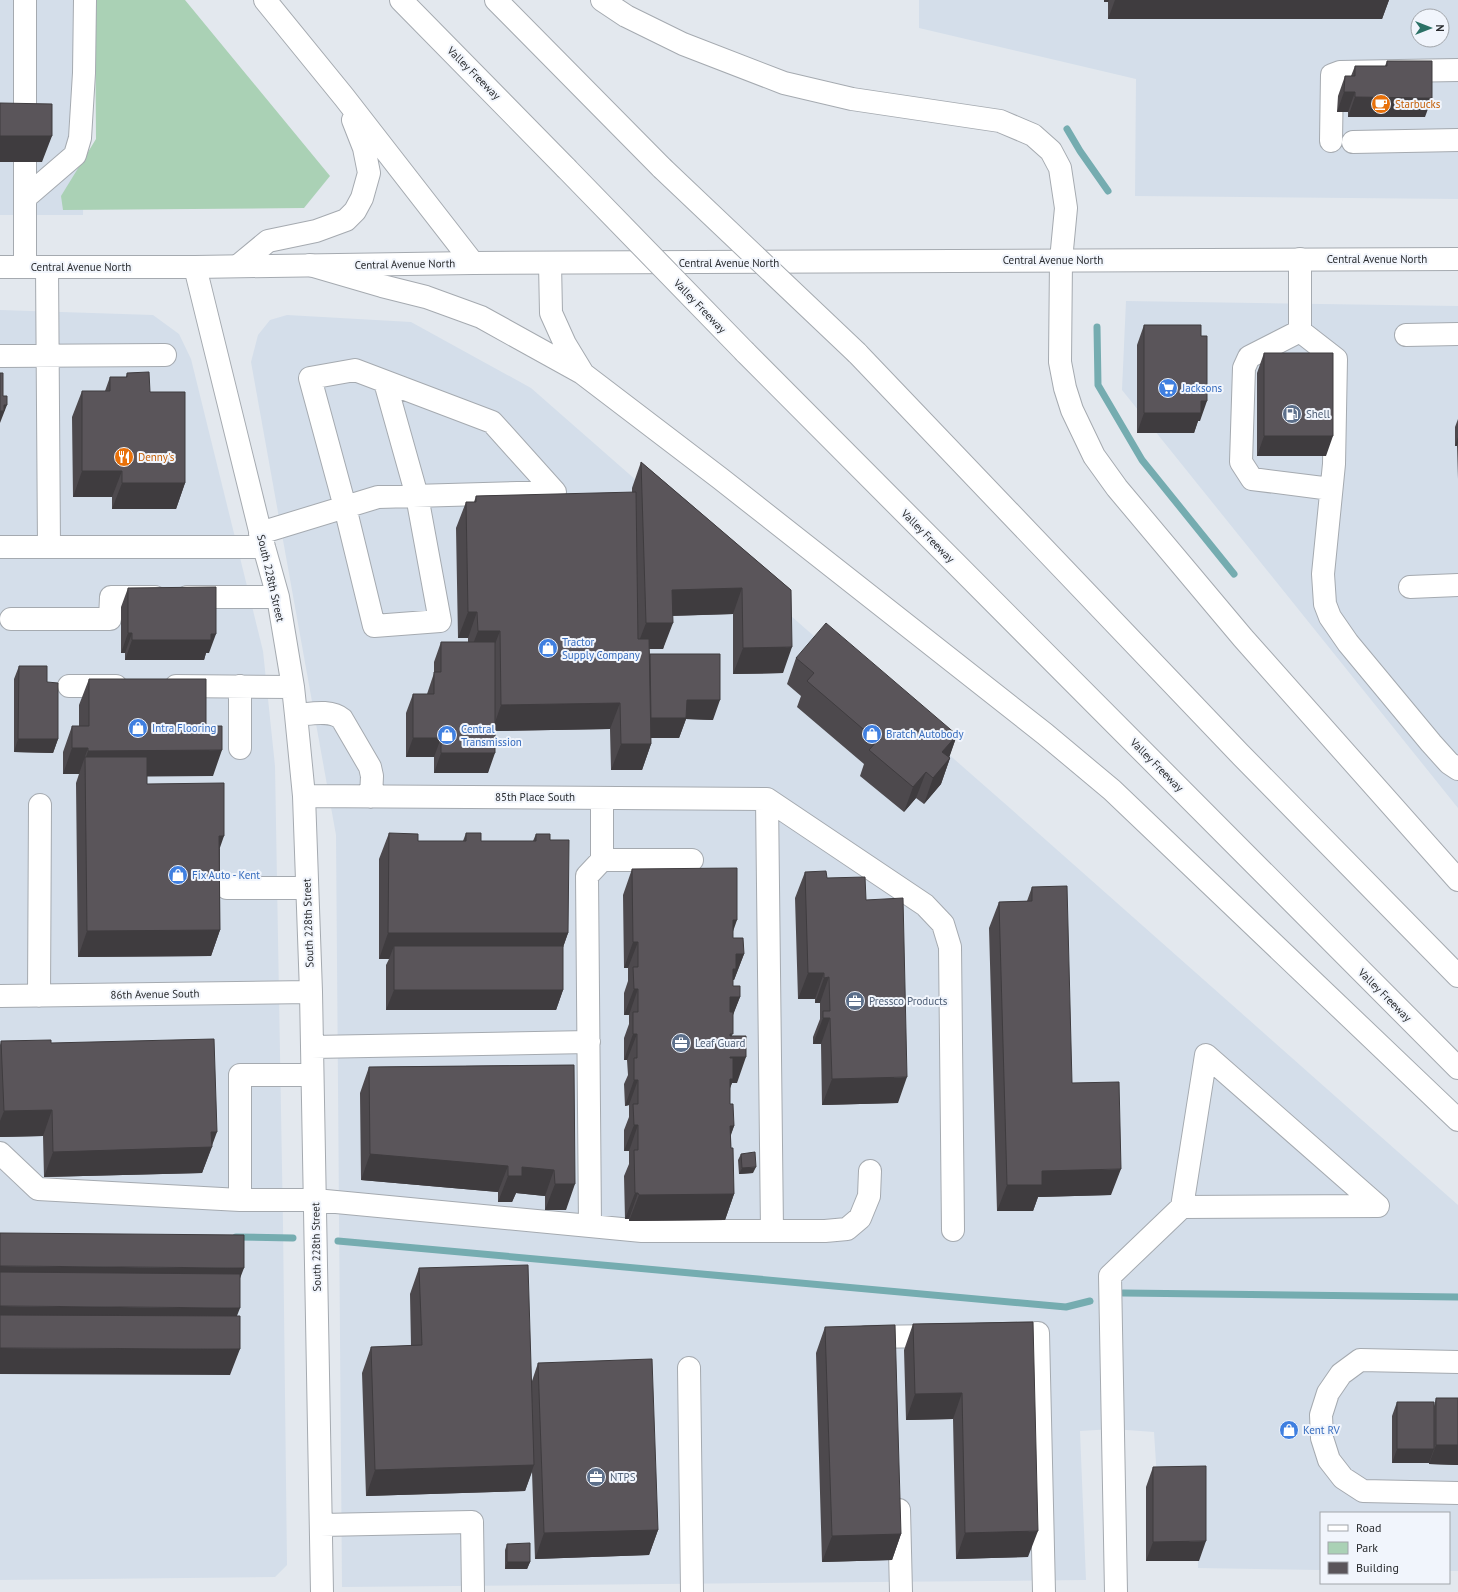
<svg xmlns="http://www.w3.org/2000/svg" width="1458" height="1592" viewBox="0 0 1458 1592" font-family="'PT Sans',sans-serif">
	<rect width="100%" height="100%" fill="#e3e8ee"/>
	<path fill="#d4deea" fill-rule="evenodd" d="M0,0H86L83,215H0Z
		M919,0H1458V199L1135,196L1136,79L919,28ZM1418,16H1442V40H1418Z
		M1126,301L1458,306V808L1122,390Z
		M0,310L153,315L179,334L191,359L263,651L275,766L283,1225L287,1565L275,1577L0,1580Z
		M287,315L411,322L531,388L1011,809L1458,1205V1571H1449V1513H1321V1570L1198,1568L1199,1479H1157L1154,1432L1113,1429L1080,1431L1086,1580L342,1587L336,835L251,362L258,335L270,320Z"/>
	<path fill="#aad1b5" d="M95,0H185L330,176L304,208L63,210L61,196L96,139Z"/>
	<g fill="none" stroke-linecap="round" stroke-linejoin="round">
		<path stroke="#75acb0" stroke-width="7" d="M1067,129L1080,151L1108,191
			M1097,327L1098,385L1142,460L1234,574
			M236,1237L293,1238
			M338,1241L1066,1307L1090,1301
			M1123,1293L1458,1297"/>
		<g stroke="#a5aab0" stroke-width="24">
			<path id="minor" d="M25,0V130
				M1331,141L1332,75L1340,72L1458,70
				M1353,142L1458,140
				M25,162V267
				M25,198L75,155L80,138L84,73L85,0
				M1300,259V331L1336,359L1334,464L1323,574L1325,604L1330,617L1348,643L1431,743L1449,763L1458,769
				M47,267L49,547
				M195,267L264,547L278,597L293,687L296,715L304,796L311,992L322,1592
				M1300,331L1249,357L1244,368L1241,462L1252,479L1331,489
				M1406,335L1458,334
				M0,356L165,355
				M260,533L378,497L555,492L492,422L355,370L310,378L345,507L374,626L440,621L417,496L385,382
				M0,547H264
				M1410,587L1458,585
				M187,597H278
				M11,619H110L111,597H155
				M69,686H116
				M176,686L293,687
				M240,686V748
				M296,715C310,714 331,709 342,719L370,767L372,776L371,797
				M304,796L767,799
				M602,798V860H692
				M227,888H307
				M0,996L311,992
				M39,996L40,805
				M312,1047L589,1042
				M312,1075H240V1200H315L590,1226L587,876L602,860
				M0,1153L38,1189L240,1200
				M590,1226L642,1231H772L767,799L925,905L943,924L950,947L953,1230
				M772,1231H825L847,1229L860,1218L869,1196L870,1171
				M1004,1334L1038,1333L1044,1592
				M866,1337L939,1336
				M1458,1362L1360,1360L1341,1374L1328,1393L1321,1415L1322,1438L1329,1460L1343,1478L1363,1491L1458,1493
				M689,1368L692,1592
				M899,1510L901,1592
				M321,1525L472,1522L473,1592
				M1116,1592L1110,1276L1182,1207L1206,1055L1378,1206L1182,1207"/>
		</g>
		<g stroke="#a5aab0" stroke-width="24">
			<path id="major" d="M0,267H195L473,263L1458,259"/>
		</g>
		<g stroke="#a5aab0" stroke-width="24">
			<path id="highway" d="M265,0L344,97L473,263
				M401,0L566,168
				M496,0L662,168
				M602,0L626,16L683,44L784,83L852,99L1000,121L1033,135L1051,151L1060,168L1066,208L1061,260L1060,362L1065,388L1072,410L1094,456L1117,488L1243,638L1458,880
				M550,263L551,313L565,344L582,372
				M239,265L268,241L316,231L346,220L355,211L362,198L369,173L364,148L353,120
				M310,265L382,286L426,297L481,317L582,373L721,479L1045,734L1112,790L1458,1120
				M745,352L1458,1068
				M857,353L1239,753L1458,976"/>
		</g>
		<use href="#minor" stroke="#fff" stroke-width="22"/>
		<use href="#major" stroke="#fff" stroke-width="22"/>
		<use href="#highway" stroke="#fff" stroke-width="22"/>
		<g stroke="#a5aab0" stroke-width="24" stroke-linecap="butt">
			<path id="highway-bridge" d="M566,168L745,352
				M662,168L857,353"/>
		</g>
		<use href="#highway-bridge" stroke="#fff" stroke-width="22"/>
	</g>
	<path fill="#4d494d" d="M1104,0H1389L1382,19H1108V2H1104Z
		M1387,61L1425,117H1348V112H1337L1338,96L1345,76H1351L1355,66H1385Z
		M1144,325L1200,421H1198L1194,433H1137V345Z
		M1264,353L1326,456H1257V373Z
		M127,373L150,392L185,483L176,509H112V497H73L72,417L82,391H105L110,377H126Z
		M1458,419V479L1457,446H1455V427Z
		M641,462L791,590L783,673L733,674V614L672,616L663,649H649L650,656V654L713,720L686,719L679,738H651V744L642,770H611L610,729L495,731L488,773H434V757H406V713L413,694H427L434,673V662L441,642H468V638H458L456,528L466,502H474L476,496L632,493V488Z
		M128,588L209,653H206L204,660H125V653H121V607Z
		M796,658L957,735L949,757L950,758L941,784L924,804L916,798L904,812L860,776L864,764L797,707L801,696L787,684Z
		M19,666L47,682L58,739L53,753L14,752V679Z
		M89,679L206,726L213,776H147V784L220,849V930L211,956L78,957L76,783L79,774H63V752L72,726H79V705Z
		M389,833L418,841H463L466,833L481,841H533L536,834L550,840L568,933L563,947V990L556,1010H386V965L389,959H379V859Z
		M632,869L733,932V938L744,954L734,980H733V986L740,997L733,1014L732,1036L737,1083H732L730,1087V1104L734,1126L731,1135V1148L734,1194L725,1220L629,1221V1219H625L624,1176L629,1164V1151H624V1130L629,1117V1105L625,1106L624,1084L628,1075L627,1060H624V1038L629,1024V1015H624V993L628,981V968H624L623,895Z
		M805,872L827,878L866,900L898,1103L822,1105L821,1044H813V1037L820,1019V1003H815V999H798L795,898Z
		M1032,887L1072,1083L1111,1195L1038,1197L1033,1211H997L989,928L999,902L1027,901Z
		M1,1041L51,1043L212,1146V1147L202,1173L44,1177L43,1136L0,1137V1045Z
		M574,1065L566,1210H545V1196L516,1193L512,1202H498V1192L361,1180L360,1093L369,1067Z
		M741,1154L753,1173L739,1174L738,1160Z
		M419,1268L532,1381L538,1363L658,1530L649,1555L535,1559L532,1472L525,1491L366,1496L362,1373L371,1347L411,1346L410,1294Z
		M1033,1322L1028,1557L956,1559L953,1419L906,1420L904,1350L913,1324Z
		M825,1327L901,1534L892,1560L822,1562L816,1353Z
		M1436,1398H1458V1465L1429,1464V1462L1392,1463V1416L1397,1402L1434,1406Z
		M1153,1467L1199,1561H1146V1487Z
		M507,1544L530,1562L527,1569H505V1550Z"/>
	<path fill="#3f3c3f" d="M1104,0H1109L1108,2H1104Z
		M1115,0H1389L1382,19H1108Z
		M1344,92H1355L1348,112H1337Z
		M1355,97L1432,98L1425,117H1348Z
		M0,136H52L42,162H0Z
		M1201,401H1207L1200,421H1198L1194,433H1137L1144,413Z
		M4,405H7L0,423V411Z
		M1264,436H1333L1326,456H1257Z
		M1458,437V443L1457,446H1455Z
		M82,471H122L112,497H73Z
		M122,483H185L176,509H112Z
		M742,588L733,614L663,616L672,590Z
		M468,612H477L468,638H458Z
		M646,623H673L663,649H636Z
		M478,631H500L490,657H468Z
		M128,633H132L125,653H121Z
		M211,634H216L209,653H206L204,660H125L132,640Z
		M792,647L783,673L733,674L743,648Z
		M687,700H720L713,720L686,719L679,738H643L650,718Z
		M620,703L610,729L492,731L501,705Z
		M957,735L948,761L933,778L942,752Z
		M413,738H441L434,757H406Z
		M18,739H58L53,753L14,752Z
		M621,744H651L642,770H611Z
		M72,748H88L79,774H63Z
		M222,750L213,776L85,777V760L88,751Z
		M441,753H495L488,773H434Z
		M950,758L941,784L924,804L933,778Z
		M926,772L916,798L904,812L913,787Z
		M219,836H224L215,862Z
		M733,920H737L728,946Z
		M220,930L211,956L78,957L87,931Z
		M388,933H568L559,959L394,946L389,959H379Z
		M633,942H638L628,968H624Z
		M736,954H744L734,980H732L727,995Z
		M808,973H824L815,999H798Z
		M829,977L820,1003H815L824,978Z
		M634,989H638L629,1015H624Z
		M394,990H563L556,1010H386Z
		M730,997H740L730,1023Z
		M823,1018H830L821,1044H813Z
		M633,1034H637L627,1060H624Z
		M730,1057H746L737,1083H732L724,1105Z
		M907,1077L898,1103L822,1105L832,1079Z
		M634,1080H638L629,1105L625,1106Z
		M52,1110L43,1136L0,1137V1121L4,1111Z
		M634,1125H638L629,1151H624Z
		M730,1126H734L724,1152Z
		M211,1132H217L202,1173L44,1177L53,1152Z
		M370,1154L508,1166L498,1192L361,1180Z
		M522,1167L554,1170L545,1196L516,1193L512,1202H498L508,1176Z
		M756,1167L753,1173L739,1174L742,1168Z
		M1121,1169L1111,1195L1038,1197L1033,1211H997L1007,1185L1042,1171Z
		M555,1184H575L566,1210H545Z
		M635,1193H638L629,1219H625Z
		M734,1194L725,1220L629,1221L639,1195Z
		M0,1266L244,1268L234,1294L0,1292Z
		M0,1306L240,1308L230,1334L0,1332Z
		M0,1348L240,1349L230,1375L0,1374Z
		M962,1393L953,1419L906,1420L915,1394Z
		M1436,1445H1458V1465L1429,1464Z
		M1397,1449H1434L1429,1463H1392Z
		M534,1465L525,1491L366,1496L375,1470Z
		M658,1530L649,1555L535,1559L544,1533Z
		M1038,1531L1028,1557L956,1559L965,1533Z
		M901,1534L892,1560L822,1562L832,1536Z
		M1206,1541L1199,1561H1146L1153,1542Z
		M507,1562H530L527,1569H505Z"/>
	<path fill="#5a555a" stroke="#3f3c3f" d="M1387,61H1432V98L1355,97V92H1344L1345,76H1355V66H1387Z
		M0,103L52,104V136H0Z
		M1144,325H1201V336H1207V401H1201V413H1144Z
		M1264,353H1333V436H1264Z
		M149,372L150,392H185V483H122V471H82V391H110V377H127V373Z
		M0,373H3V396H7V405H4V411H0Z
		M641,462L791,590L792,647L743,648L742,588L672,590L673,623H646Z
		M636,492L638,639H649L651,744H621L620,703L501,705L500,631H478L477,612H468L466,502H476V496Z
		M216,587V634H211V640H132V633H128V588Z
		M826,623L957,735L942,752L950,758L933,778L926,772L913,787L869,750L877,741L807,681L814,673L796,658Z
		M441,642H495V753H441V738H413V694H434V672H441Z
		M650,654H720V700H687L686,718H651Z
		M19,666H47V682L58,683V739H18Z
		M89,679H206V726H222V750L88,751V748H72V726H89Z
		M85,757H147V784L224,783V836H219L220,930L87,931Z
		M389,833L418,834V841H466V833H481V841H536V834H550V840H569L568,933H388Z
		M737,868V920H733V938H743L744,954H736V969H733V986H740V997H730V1012H733V1034H730V1036H746V1057H730V1058H733V1079H730V1104H733L734,1126H730L731,1148H733L734,1194L639,1195L638,1193H635L634,1150H638V1125H634L633,1104H638V1080H634V1058H637V1034H633V1012H638V989H634L633,967H638V942H633L632,869Z
		M826,871L827,878L865,877L866,900L903,898L907,1077L832,1079L830,1018H823V1011H830L829,977L824,978V973H808L805,872Z
		M1067,886L1072,1083L1119,1082L1121,1169L1042,1171V1185H1007L999,902L1032,901V887Z
		M394,946H563V990H394Z
		M214,1039L217,1132H211L212,1147L53,1152L52,1110L4,1111L1,1041L51,1040V1043Z
		M574,1065L575,1184H555L554,1170L522,1167V1176H508V1166L370,1154L369,1067Z
		M755,1152L756,1167L742,1168L741,1154Z
		M0,1233L244,1235V1268L0,1266Z
		M528,1265L534,1465L375,1470L371,1347L422,1345L419,1268Z
		M0,1272L240,1274V1308L0,1306Z
		M0,1315L240,1316V1349L0,1348Z
		M1033,1322L1038,1531L965,1533L962,1393L915,1394L913,1324Z
		M895,1325L901,1534L832,1536L825,1327Z
		M652,1359L658,1530L544,1533L538,1363Z
		M1436,1398H1458V1445H1436Z
		M1397,1402H1434V1449H1397Z
		M1206,1466V1541L1153,1542V1467Z
		M530,1543V1562H507V1544Z"/>
	<defs>
		<g id="cafe-disc" transform="scale(1)"><circle r="9.5" fill="#e8710a" stroke="#f1f5fc"/><path d="M-5.5-4.5H6V0H3Q3 3.5 0 3.5H-2.5Q-5.5 3.5-5.5 0ZM3-3.2v2h1.7v-2ZM-6 4.5H4V6H-6Z" fill="#fff"/></g>
		<g id="supermarket-disc" transform="scale(1)"><circle r="9.5" fill="#3f7fe0" stroke="#f1f5fc"/><path d="M-6-5.5h2.5l.6 2H6L4.5 2H-2.5L-4.4-4H-6ZM-1.5 3.2a1.3 1.3 0 1 0 .1 0ZM3 3.2a1.3 1.3 0 1 0 .1 0Z" fill="#fff"/></g>
		<g id="fuel-disc" transform="scale(1)"><circle r="9.5" fill="#5c6f8a" stroke="#f1f5fc"/><path d="M-5.5-6h7V0h2V4h1.3V-2.5L3-4.5l.8-.8L6-3V5H2.5V1h-1V6h-7ZM-4.2-4.7v3.2H.2V-4.7Z" fill="#fff"/></g>
		<g id="restaurant-disc" transform="scale(1)"><circle r="9.5" fill="#e8710a" stroke="#f1f5fc"/><path d="M-5-6h1v4h1v-4h1v4h1v-4h1v5L-1.5 .5V6h-2V.5L-5-1ZM5-6V6H3V1.5H1.5Q1.5-4 5-6Z" fill="#fff"/></g>
		<g id="shop-disc" transform="scale(1)"><circle r="9.5" fill="#3f7fe0" stroke="#f1f5fc"/><path d="M-5-2.5h2.3a2.7 3.5 0 0 1 5.4 0H5L5.5 6h-11ZM-1.5-2.5h3a1.5 2.3 0 0 0-3 0Z" fill="#fff"/></g>
		<g id="office-disc" transform="scale(1)"><circle r="9.5" fill="#5c6f8a" stroke="#f1f5fc"/><path d="M-6-3h4V-5.5h4V-3h4V5H-6ZM-1-4.5V-3h2v-1.5ZM-6 0V1H6V0Z" fill="#fff"/></g>
	</defs>
	<g fill-rule="evenodd">
		<use href="#cafe-disc" x="1381" y="104"/>
		<use href="#supermarket-disc" x="1168" y="388"/>
		<use href="#fuel-disc" x="1292" y="414"/>
		<use href="#restaurant-disc" x="124" y="457"/>
		<use href="#shop-disc" x="548" y="648"/>
		<use href="#shop-disc" x="138" y="728"/>
		<use href="#shop-disc" x="872" y="734"/>
		<use href="#shop-disc" x="447" y="735"/>
		<use href="#shop-disc" x="178" y="875"/>
		<use href="#office-disc" x="855" y="1001"/>
		<use href="#office-disc" x="681" y="1043"/>
		<use href="#shop-disc" x="1289" y="1430"/>
		<use href="#office-disc" x="596" y="1477"/>
	</g>
	<g text-anchor="middle" dominant-baseline="central" stroke-width="4" stroke-linejoin="round" paint-order="stroke">
		<g font-size="11" fill="#2a2c2f" stroke="#f1f5fc">
			<text transform="translate(474 73) rotate(45)">Valley Freeway</text>
			<text x="1377" y="259">Central Avenue North</text>
			<text x="1053" y="260">Central Avenue North</text>
			<text x="729" y="263">Central Avenue North</text>
			<text transform="translate(405 264) rotate(-1)">Central Avenue North</text>
			<text x="81" y="267">Central Avenue North</text>
			<text transform="translate(700 306) rotate(46)">Valley Freeway</text>
			<text transform="translate(928 536) rotate(45)">Valley Freeway</text>
			<text transform="translate(271 578) rotate(77)">South 228th Street</text>
			<text transform="translate(1157 765) rotate(45)">Valley Freeway</text>
			<text x="535" y="797">85th Place South</text>
			<text transform="translate(308 923) rotate(-92)">South 228th Street</text>
			<text transform="translate(155 994) rotate(-1)">86th Avenue South</text>
			<text transform="translate(1385 995) rotate(45)">Valley Freeway</text>
			<text transform="translate(316 1247) rotate(-91)">South 228th Street</text>
		</g>
		<g font-size="11" fill="#c56008" stroke="#f1f5fc" text-anchor="start">
			<text x="1395" y="104">Starbucks</text>
			<text x="138" y="457">Denny's</text>
		</g>
		<g font-size="11" fill="#366cbe" stroke="#f1f5fc" text-anchor="start">
			<text x="1182" y="388">Jacksons</text>
			<text x="562" y="642">Tractor<tspan x="562" dy="13">Supply Company</tspan></text>
			<text x="152" y="728">Intra Flooring</text>
			<text x="461" y="729">Central<tspan x="461" dy="13">Transmission</tspan></text>
			<text x="886" y="734">Bratch Autobody</text>
			<text x="192" y="875">Fix Auto - Kent</text>
			<text x="1303" y="1430">Kent RV</text>
		</g>
		<g font-size="11" fill="#4e5e75" stroke="#f1f5fc" text-anchor="start">
			<text x="1306" y="414">Shell</text>
			<text x="869" y="1001">Pressco Products</text>
			<text x="695" y="1043">Leaf Guard</text>
			<text x="610" y="1477">NTPS</text>
		</g>
	</g>
	<rect x="1320" y="1512" width="130" height="72" fill="#f1f5fc" stroke="#a1a5aa"/>
	<rect x="1328" y="1525" width="20" height="6" fill="#ffffff" stroke="#a1a5aa"/>
	<text x="1356" y="1532" font-size="12" fill="#2a2c2f">Road</text>
	<rect x="1328" y="1542" width="20" height="12" fill="#aad1b5" stroke="#a1a5aa"/>
	<text x="1356" y="1552" font-size="12" fill="#2a2c2f">Park</text>
	<rect x="1328" y="1562" width="20" height="12" fill="#5a555a" stroke="#a1a5aa"/>
	<text x="1356" y="1572" font-size="12" fill="#2a2c2f">Building</text>
	<g transform="translate(1430 28) rotate(90)"><circle r="19" fill="#f1f5fc" stroke="#a1a5aa"/>
	<path d="M0-3L7 15L0 10L-7 15Z" fill="#2b7166"/>
	<text y="-6" font-size="11" font-weight="bold" text-anchor="middle" fill="#2a2c2f">N</text>
	</g>
</svg>
